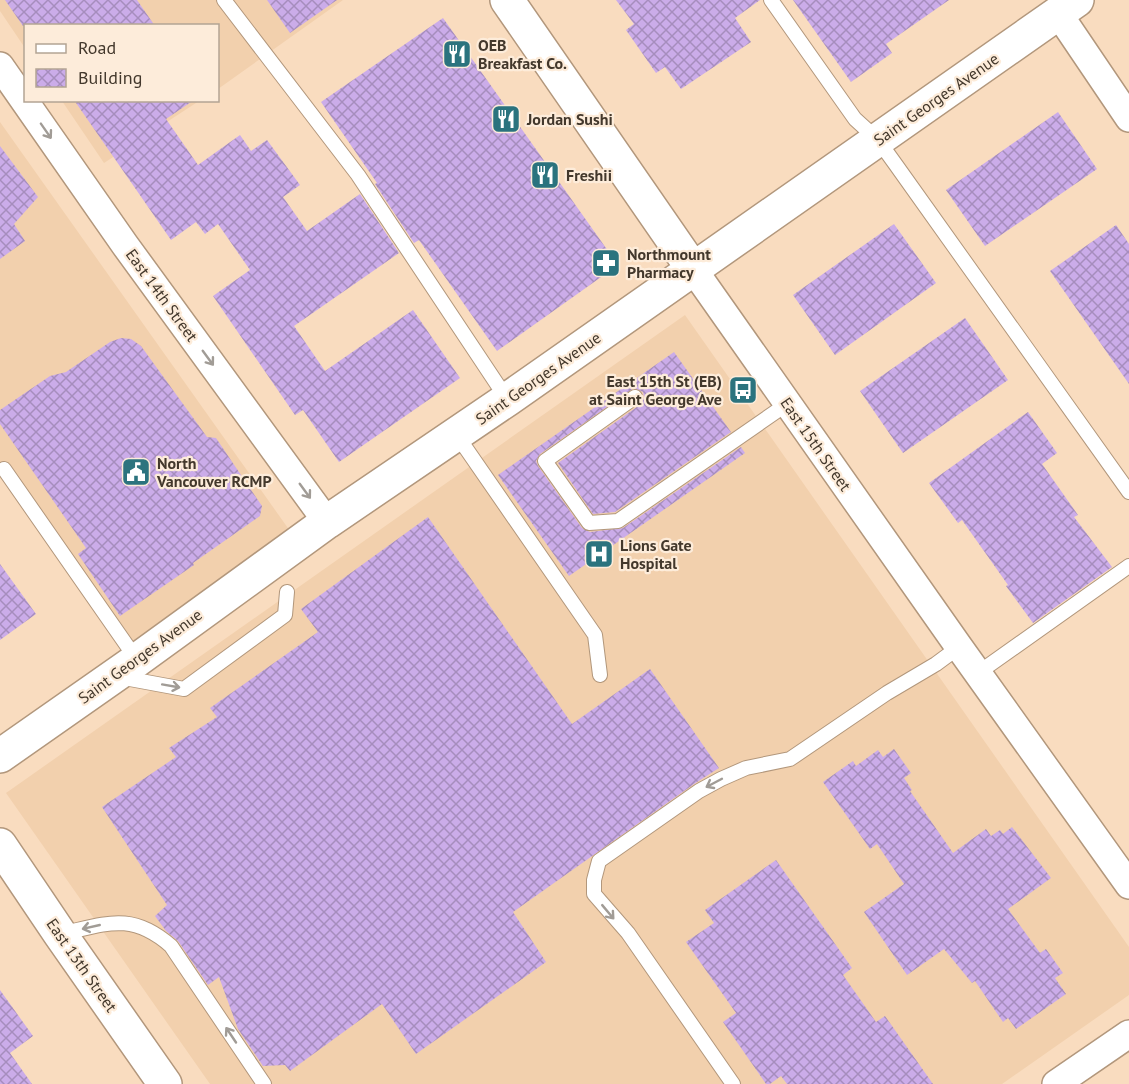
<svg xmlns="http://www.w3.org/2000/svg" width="1129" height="1084" viewBox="0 0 1129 1084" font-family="'PT Sans',sans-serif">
	<defs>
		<pattern id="building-cross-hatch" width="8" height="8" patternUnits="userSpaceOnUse" patternTransform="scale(1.5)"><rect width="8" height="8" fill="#cbace9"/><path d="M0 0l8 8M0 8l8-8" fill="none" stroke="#a68dbd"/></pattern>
	</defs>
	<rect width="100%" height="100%" fill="#f9dcbf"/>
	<path fill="#f2d0ad" d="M0,0H343L218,89V26H26L25,48L0,11Z
		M62,101H199L104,163Z
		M0,122L290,531L134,643L8,466L0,471Z
		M685,315L1129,947V995L1002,1084H210L6,793Z"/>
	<path fill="url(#building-cross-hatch)" d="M5,0H137L155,26H23Z
		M267,0H337L290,33Z
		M616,0H760L735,18L751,42L681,89L665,67L656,73L626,30L634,24Z
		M793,0H949L886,44L892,53L851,82Z
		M443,18L618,265L497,351L419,240L414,243L375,184L377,183L321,102Z
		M74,100H194L166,119L198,165L240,135L251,151L267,140L300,185L283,197L307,231L360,194L399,253L294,326L325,371L413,310L460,378L339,462L303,410L295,415L213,296L250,270L218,224L205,234L196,222L171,240Z
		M1058,112L1097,169L985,246L946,190Z
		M0,146L38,197L14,224L25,241L0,259Z
		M894,224L936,283L835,355L793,295Z
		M1116,225L1129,244V384L1050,271Z
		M965,318L1008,380L903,453L860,391Z
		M121,338L131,339L141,346L207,437L216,438L262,506L260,516L193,563L194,565L120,616L78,554L86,548L0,424V410L50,376L66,372L110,342Z
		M674,352L731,432L615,512L593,514L558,463L641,404L644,397L643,392L634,388L540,454L536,461L538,466L582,528L590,532L623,528L741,447L745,453L569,576L498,475Z
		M1028,412L1057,453L1042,464L1078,515L1074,517L1112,567L1033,623L1006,586L1008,585L962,520L958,523L929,483Z
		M428,517L572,724L650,669L719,768L694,784L513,912L546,962L416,1054L382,1004L290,1071L285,1065L263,1066L238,1029L219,977L208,985L178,941L166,931L155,916L167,905L102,807L176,757L169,748L217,717L210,708L318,632L301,609Z
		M0,564L36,614L0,640Z
		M894,749L911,773L904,778L912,790L910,791L953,853L986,829L991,836L1000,830L1003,834L1012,827L1051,878L1008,909L1040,953L1046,949L1063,973L1055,978L1066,994L1016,1029L1008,1018L1003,1022L975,981L972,983L944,949L907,975L864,912L904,884L877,844L870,849L823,782L853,761L856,766L878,750L883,757Z
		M776,860L852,968L843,975L876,1022L885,1016L933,1084H787L781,1076L770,1084H766L723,1022L736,1013L686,942L714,923L705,910Z
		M0,990L33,1036L10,1053L32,1084H0Z"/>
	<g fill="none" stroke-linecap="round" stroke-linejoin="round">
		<g stroke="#b2977c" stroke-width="16">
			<path id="service" d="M224,0L358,175L507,399
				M771,0L855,119L878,140L896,165L1129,492
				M635,397L545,461L589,523L618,521L787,404
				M456,434L595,635L600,675
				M4,469L137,660
				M978,673L1129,566
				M119,677L184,689L285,615L287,592
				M60,934C106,924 131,911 171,946L264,1084
				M733,1084L628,933L594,894V880L599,861L699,791L721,779L746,768L790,759L887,693L936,664L959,647"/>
		</g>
		<g stroke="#b2977c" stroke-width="30">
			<path id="minor" d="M1058,13L1129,118
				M0,66L125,245L327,522
				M693,269L959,647L1129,885
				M1056,1084L1129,1034"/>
		</g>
		<g stroke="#b2977c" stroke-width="36">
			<path id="tertiary" d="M507,0L693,269
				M0,756L137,660L327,522L508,399L1077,0
				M0,845L60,934L165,1084"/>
		</g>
		<use href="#service" stroke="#fff" stroke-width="14"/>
		<use href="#minor" stroke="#fff" stroke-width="27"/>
		<use href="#tertiary" stroke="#fff" stroke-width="33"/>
	</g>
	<defs><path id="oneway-shaft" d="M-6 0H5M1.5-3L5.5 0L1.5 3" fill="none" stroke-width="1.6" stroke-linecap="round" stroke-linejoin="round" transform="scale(1.5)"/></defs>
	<g stroke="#a19c96">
		<use href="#oneway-shaft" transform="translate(46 131) rotate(55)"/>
		<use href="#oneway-shaft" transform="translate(208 358) rotate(54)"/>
		<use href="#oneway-shaft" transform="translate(305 491) rotate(54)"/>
		<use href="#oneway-shaft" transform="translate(171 686) rotate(10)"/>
		<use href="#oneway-shaft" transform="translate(714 783) rotate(152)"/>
		<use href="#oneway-shaft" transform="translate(608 912) rotate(50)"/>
		<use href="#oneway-shaft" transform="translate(91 927) rotate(167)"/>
		<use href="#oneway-shaft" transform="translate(231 1035) rotate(-124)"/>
	</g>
	<defs>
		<g id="restaurant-square" transform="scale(1.5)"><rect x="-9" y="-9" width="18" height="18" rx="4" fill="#2b737e" stroke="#fdecda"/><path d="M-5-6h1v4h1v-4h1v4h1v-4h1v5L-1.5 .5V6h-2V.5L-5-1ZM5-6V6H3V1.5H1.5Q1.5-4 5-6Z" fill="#fff"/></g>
		<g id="pharmacy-square" transform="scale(1.5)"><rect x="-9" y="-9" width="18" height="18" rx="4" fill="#2b737e" stroke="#fdecda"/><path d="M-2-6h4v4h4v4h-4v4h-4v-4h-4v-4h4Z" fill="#fff"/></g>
		<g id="bus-square" transform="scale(1.5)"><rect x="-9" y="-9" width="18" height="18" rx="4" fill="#2b737e" stroke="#fdecda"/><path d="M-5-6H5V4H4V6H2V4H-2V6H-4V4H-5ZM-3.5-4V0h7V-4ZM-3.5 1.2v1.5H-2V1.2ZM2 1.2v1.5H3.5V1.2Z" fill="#fff"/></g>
		<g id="civic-square" transform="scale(1.5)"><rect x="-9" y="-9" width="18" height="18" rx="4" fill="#2b737e" stroke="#fdecda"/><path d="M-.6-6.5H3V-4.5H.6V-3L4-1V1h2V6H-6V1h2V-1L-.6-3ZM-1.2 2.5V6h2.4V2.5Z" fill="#fff"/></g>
		<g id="hospital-square" transform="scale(1.5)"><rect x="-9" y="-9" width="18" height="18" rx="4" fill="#2b737e" stroke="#fdecda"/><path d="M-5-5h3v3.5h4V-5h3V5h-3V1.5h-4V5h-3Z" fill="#fff"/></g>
	</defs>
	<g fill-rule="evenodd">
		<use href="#restaurant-square" x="457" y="54"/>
		<use href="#restaurant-square" x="506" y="119"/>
		<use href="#restaurant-square" x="545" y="175"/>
		<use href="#pharmacy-square" x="606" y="263"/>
		<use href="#bus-square" x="743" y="390"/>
		<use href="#civic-square" x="136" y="472"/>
		<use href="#hospital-square" x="599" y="554"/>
	</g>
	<g text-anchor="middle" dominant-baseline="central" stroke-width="4.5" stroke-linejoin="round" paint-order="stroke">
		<g font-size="16" font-weight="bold" fill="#43382c" stroke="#fdecda" text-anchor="start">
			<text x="478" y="45">OEB<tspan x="478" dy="18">Breakfast Co.</tspan></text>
			<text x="527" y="119">Jordan Sushi</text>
			<text x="566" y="175">Freshii</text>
			<text x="627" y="254">Northmount<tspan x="627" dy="18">Pharmacy</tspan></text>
			<text x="722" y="381" text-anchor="end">East 15th St (EB)<tspan x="722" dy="18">at Saint George Ave</tspan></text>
			<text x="157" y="463">North<tspan x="157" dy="18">Vancouver RCMP</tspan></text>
			<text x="620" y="545">Lions Gate<tspan x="620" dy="18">Hospital</tspan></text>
		</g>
		<g font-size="16" fill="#43382c" stroke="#fdecda">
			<text transform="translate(936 99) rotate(-35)">Saint Georges Avenue</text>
			<text transform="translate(162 295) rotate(54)">East 14th Street</text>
			<text transform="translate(538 378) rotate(-35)">Saint Georges Avenue</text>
			<text transform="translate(816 444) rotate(55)">East 15th Street</text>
			<text transform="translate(140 656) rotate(-36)">Saint Georges Avenue</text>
			<text transform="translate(82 965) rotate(55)">East 13th Street</text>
		</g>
	</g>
	<rect x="24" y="24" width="195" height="78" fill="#fdecda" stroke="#b3a494" stroke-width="1.5"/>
	<rect x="36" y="44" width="30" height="9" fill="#ffffff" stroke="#b3a494" stroke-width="1.5"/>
	<text x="78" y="54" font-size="18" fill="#43382c">Road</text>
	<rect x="36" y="69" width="30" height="18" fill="url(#building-cross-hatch)" stroke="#b3a494" stroke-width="1.5"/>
	<text x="78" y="84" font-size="18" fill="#43382c">Building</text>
</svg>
